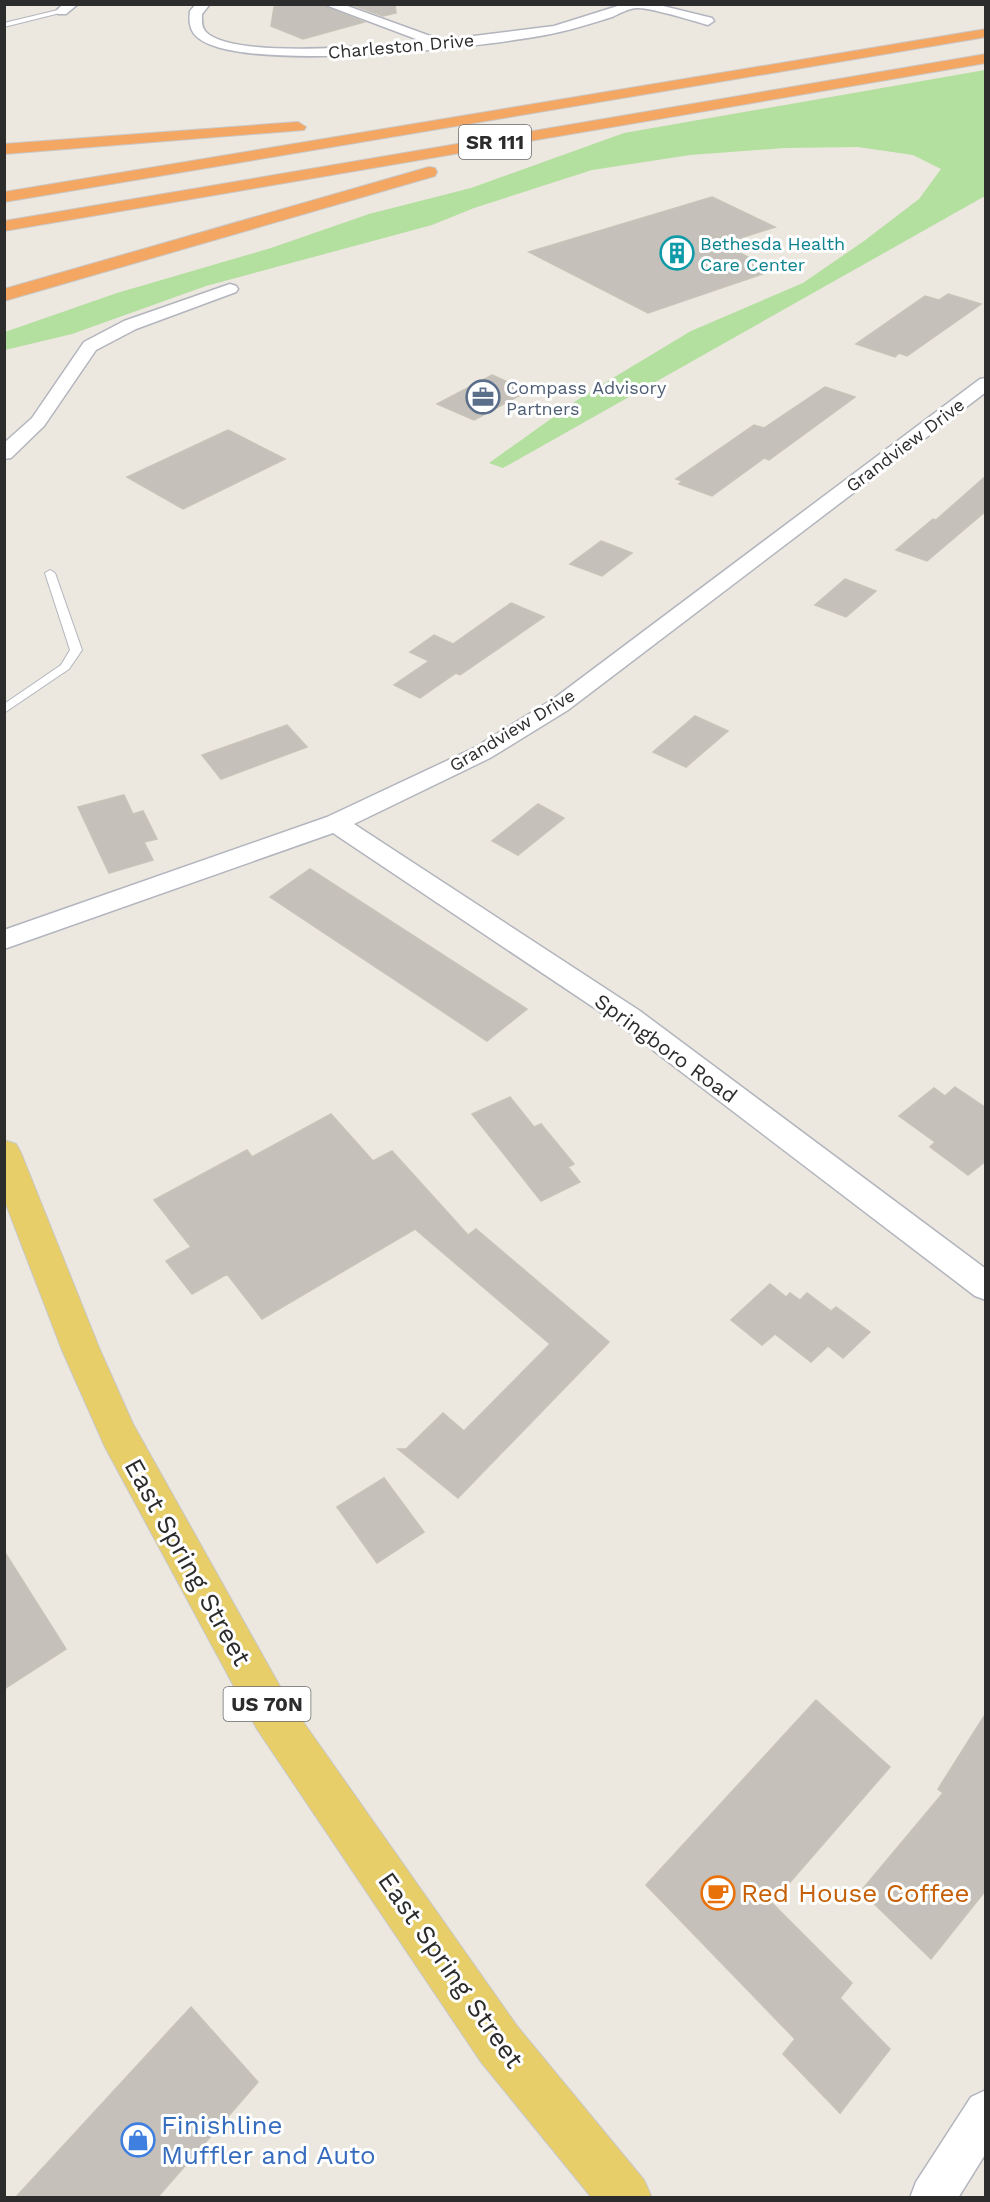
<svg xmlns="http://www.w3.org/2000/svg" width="990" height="2202" viewBox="0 0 990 2202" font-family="'Work Sans',sans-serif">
	<rect width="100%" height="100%" fill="#ece7df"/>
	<path fill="#b3df9f" d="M985,70V196L503,468L489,463L583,396L691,331L803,283L864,241L919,199L941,169L913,155L858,147L784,148L690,155L592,170L474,208L432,225L206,286L72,334L5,350V332L117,293L271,248L369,214L471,188L624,133Z"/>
	<path fill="#c5c1ba" stroke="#c8c3b8" stroke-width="1.5" d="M284,4H321L364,22L303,39L271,26L274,7Z
		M350,4H395L396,13L383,16Z
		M712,197L775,227L722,244L774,270L648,313L529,252Z
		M948,294L981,304L907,356L899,353L895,357L856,344L925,296L939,300Z
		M492,375L528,391L474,420L437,404Z
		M825,387L855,397L769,460L764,458L712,496L679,484L682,481L676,479L754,425L764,428Z
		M228,430L285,459L183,509L127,477Z
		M986,476V511L927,561L896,550L933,519L936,520Z
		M601,541L632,553L602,576L570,564Z
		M845,579L876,591L846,617L815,605Z
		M511,603L544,617L460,675L456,673L420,698L394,685L429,661L410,652L434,635L453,644Z
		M695,716L728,731L686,767L653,752Z
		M287,725L307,747L221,779L202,755Z
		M124,795L133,814L143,811L157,839L144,842L153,860L109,873L78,807Z
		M538,804L564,818L518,855L492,841Z
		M310,869L527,1009L487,1041L270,897Z
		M955,1087L986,1108V1161L968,1175L930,1147L935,1142L899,1116L934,1088L945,1096Z
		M510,1097L534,1127L541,1124L574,1164L568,1167L580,1182L541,1201L472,1114Z
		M331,1114L373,1161L392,1151L468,1235L476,1229L609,1342L458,1498L398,1449H406L443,1413L464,1431L550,1344L415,1229L262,1319L227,1274L192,1294L166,1261L191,1247L154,1200L247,1150L252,1157Z
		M770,1284L786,1297L790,1293L800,1300L807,1293L831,1311L836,1307L870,1332L843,1358L828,1346L811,1362L775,1334L762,1345L731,1320Z
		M384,1478L424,1532L377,1563L337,1507Z
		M4,1551L66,1649L4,1689Z
		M816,1700L890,1767L772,1903L852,1983L840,1998L890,2049L840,2113L783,2054L795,2039L646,1885Z
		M986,1713V1890L931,1959L861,1891L943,1793L938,1789Z
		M191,2007L258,2082L157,2198H15Z"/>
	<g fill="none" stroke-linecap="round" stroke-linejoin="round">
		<g stroke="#b2b5be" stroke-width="2">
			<path id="service" d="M62,9L64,12L4,27V23Z
				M50,570L55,573L82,650L69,669L4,713V704L61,665L70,650L45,573Z"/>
		</g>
		<g stroke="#b2b5be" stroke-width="3">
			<path id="minor" d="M63,4H78L66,14H58L56,11Z
				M196,4H210L202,14C202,20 201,27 206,32C234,60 383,45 424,42L323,4H342L433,37L434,41L554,26L624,4H655L712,18L714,21L708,25C694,21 649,7 637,8C629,8 619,14 612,17C593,23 574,29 555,33C497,46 236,76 196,36C189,29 189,20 190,11Z
				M230,284L236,286L238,289L236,292L136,329L96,350L44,426L11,458L4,459V443L32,418L84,342L124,321Z
				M986,378V392L568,710L490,758L354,824L640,1011L986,1269V1300L975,1296L620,1025L333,833L4,949V930L327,817L474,748L552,700L980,379Z
				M986,2090V2153L958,2198H910L916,2182L971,2097Z"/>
		</g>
		<g stroke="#c8c8c8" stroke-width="2">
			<path id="primary" d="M4,1140L16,1144L21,1153L100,1350L133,1424L287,1699L517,2026L644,2180L652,2198H592L481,2062L257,1729L105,1447L62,1350L4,1199Z"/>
		</g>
		<g stroke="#c8c8c8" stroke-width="2">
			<path id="motorway" d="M986,29V37L4,202V192Z
				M986,54V63L4,231V221Z
				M298,122L306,127L304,130L4,154V144Z
				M429,167L435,168L437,172L435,176L4,301V289Z"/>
		</g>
		<use href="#service" fill="#fff" fill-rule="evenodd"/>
		<use href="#minor" fill="#fff" fill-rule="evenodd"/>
		<use href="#primary" fill="#e8ce68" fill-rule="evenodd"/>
		<use href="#motorway" fill="#f4a663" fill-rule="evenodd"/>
	</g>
	<defs>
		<g id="building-ring" transform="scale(1.725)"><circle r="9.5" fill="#fff" stroke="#0f9aa8" stroke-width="1.5"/><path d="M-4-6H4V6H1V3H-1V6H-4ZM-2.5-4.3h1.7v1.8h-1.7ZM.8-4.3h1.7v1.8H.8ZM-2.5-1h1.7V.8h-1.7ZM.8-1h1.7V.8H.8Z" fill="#0f9aa8"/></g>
		<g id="office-ring" transform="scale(1.725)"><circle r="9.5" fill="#fff" stroke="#5c6f8a" stroke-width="1.5"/><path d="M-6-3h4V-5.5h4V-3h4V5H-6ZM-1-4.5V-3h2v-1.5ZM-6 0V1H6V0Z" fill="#5c6f8a"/></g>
		<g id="cafe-ring" transform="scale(1.725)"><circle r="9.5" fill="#fff" stroke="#e8710a" stroke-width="1.5"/><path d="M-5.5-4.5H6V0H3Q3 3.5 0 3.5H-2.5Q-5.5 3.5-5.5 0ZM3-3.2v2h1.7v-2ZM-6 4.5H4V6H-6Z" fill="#e8710a"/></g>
		<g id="shop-ring" transform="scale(1.725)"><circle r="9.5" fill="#fff" stroke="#3f7fe0" stroke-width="1.5"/><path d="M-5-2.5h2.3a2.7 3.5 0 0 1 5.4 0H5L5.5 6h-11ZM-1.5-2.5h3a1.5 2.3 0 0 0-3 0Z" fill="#3f7fe0"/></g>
	</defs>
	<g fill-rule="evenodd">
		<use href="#building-ring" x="677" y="253"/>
		<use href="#office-ring" x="483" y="397"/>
		<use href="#cafe-ring" x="718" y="1893"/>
		<use href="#shop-ring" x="138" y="2140"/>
	</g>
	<g text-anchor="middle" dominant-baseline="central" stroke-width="6" stroke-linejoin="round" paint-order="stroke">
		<g font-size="18" fill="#2c2c2c" stroke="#fff">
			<text transform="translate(401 46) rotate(-5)">Charleston Drive</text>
			<text transform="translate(905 445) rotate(-37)">Grandview Drive</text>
			<text transform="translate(512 730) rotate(-31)">Grandview Drive</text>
		</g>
		<g font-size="18" fill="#0d838f" stroke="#fff" text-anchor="start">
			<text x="700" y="243">Bethesda Health<tspan x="700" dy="21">Care Center</tspan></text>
		</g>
		<g font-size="18" fill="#4e5e75" stroke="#fff" text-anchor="start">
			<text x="506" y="387">Compass Advisory<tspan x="506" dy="21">Partners</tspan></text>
		</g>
		<g fill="#fff" stroke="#6b6b6b" stroke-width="1.5">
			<rect x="459" y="125" width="72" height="34" rx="4.5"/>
			<rect x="223.5" y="1687" width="87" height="34" rx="4.5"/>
		</g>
		<g font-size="20" font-weight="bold" fill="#2c2c2c">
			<text x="495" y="142">SR 111</text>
			<text x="267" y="1704">US 70N</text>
		</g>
		<g font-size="21" fill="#2c2c2c" stroke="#fff">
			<text transform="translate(666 1048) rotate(36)">Springboro Road</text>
		</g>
		<g font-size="26" fill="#2c2c2c" stroke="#fff">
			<text transform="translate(188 1562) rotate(61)">East Spring Street</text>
			<text transform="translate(451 1970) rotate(55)">East Spring Street</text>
		</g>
		<g font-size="26" fill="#c56008" stroke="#fff" text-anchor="start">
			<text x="741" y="1893">Red House Coffee</text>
		</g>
		<g font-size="26" fill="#366cbe" stroke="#fff" text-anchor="start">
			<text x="161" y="2125">Finishline<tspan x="161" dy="30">Muffler and Auto</tspan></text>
		</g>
	</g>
	<rect width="990" height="2202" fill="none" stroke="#2c2c2c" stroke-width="12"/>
</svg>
